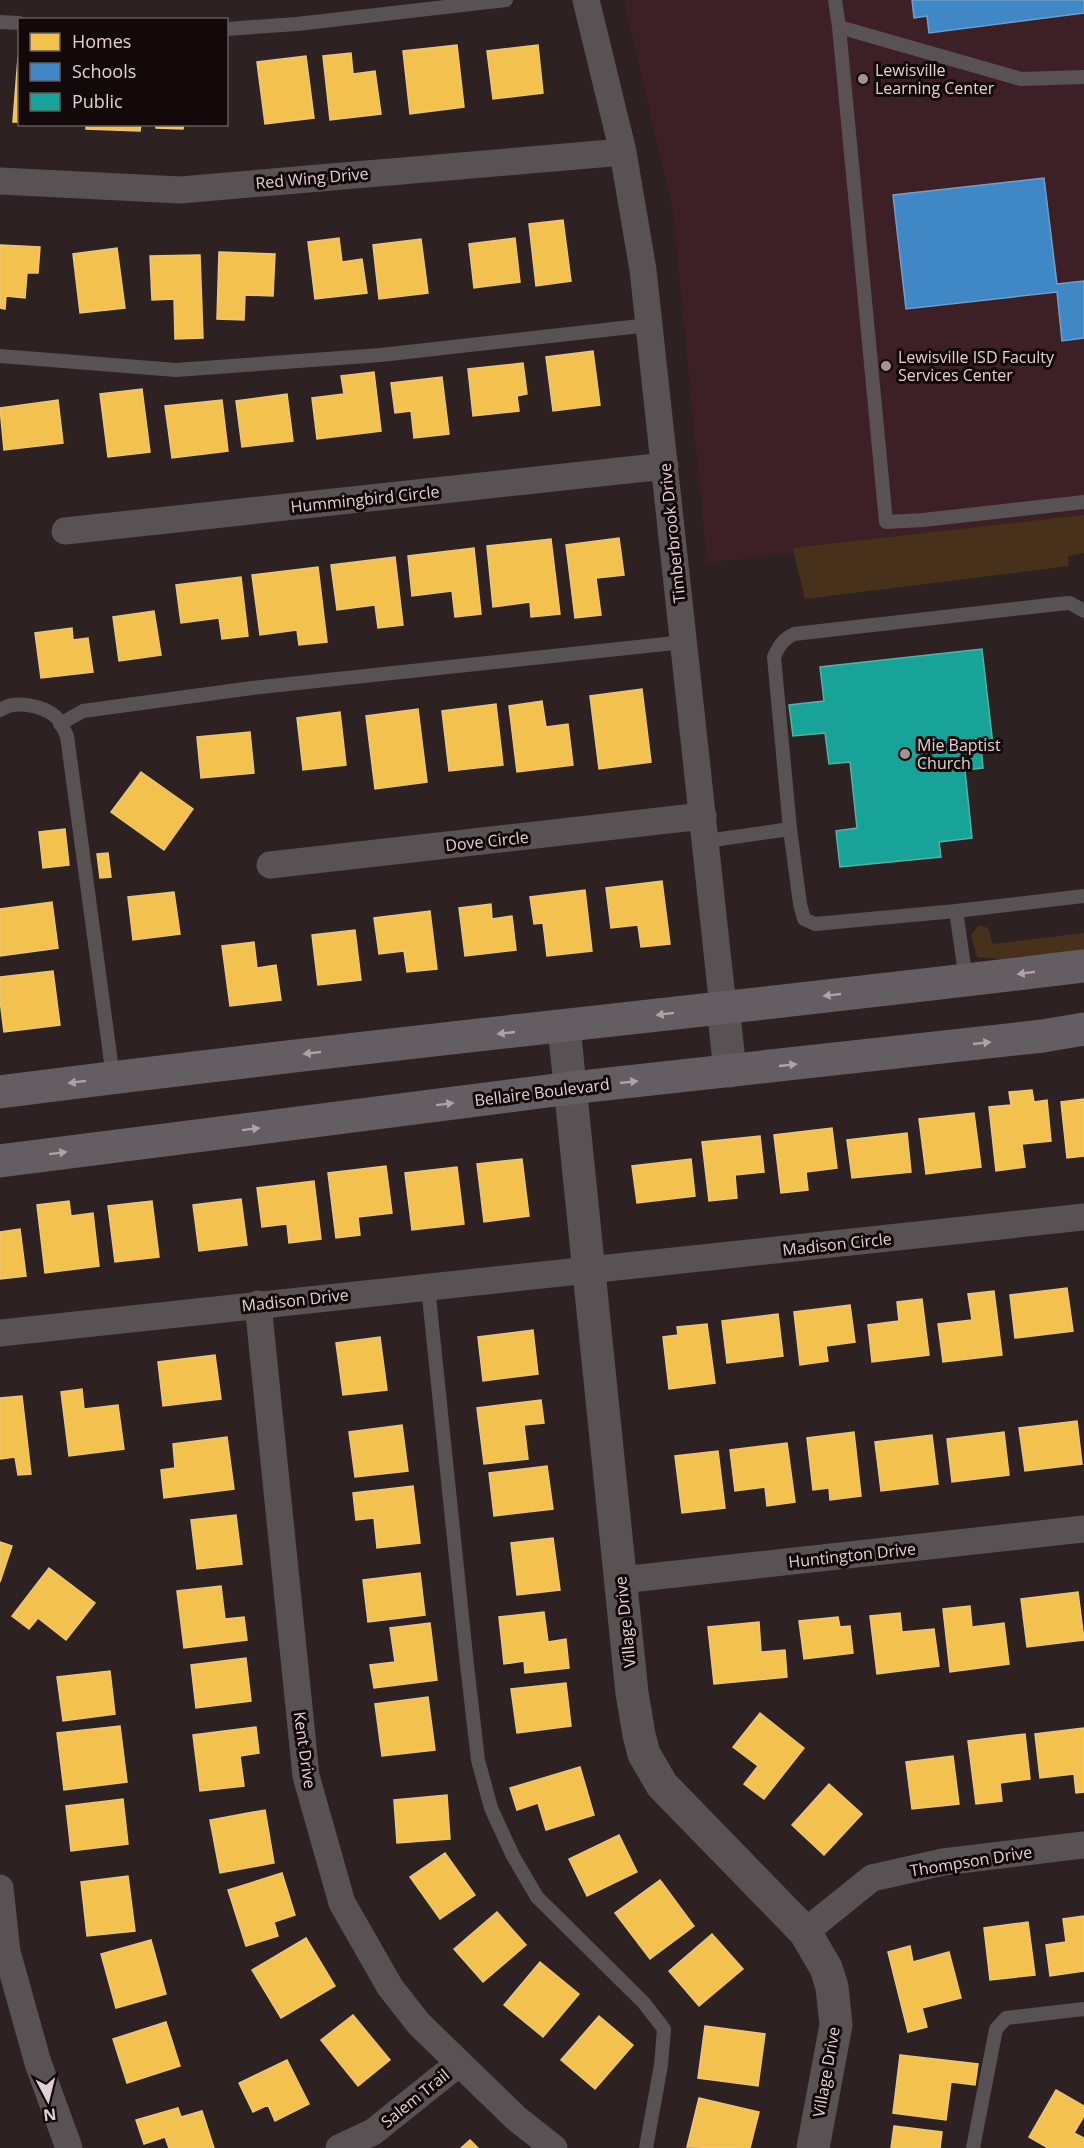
<svg xmlns="http://www.w3.org/2000/svg" width="1084" height="2148" viewBox="0 0 1084 2148" font-family="'Open Sans',sans-serif">
	<rect width="100%" height="100%" fill="#2d2122"/>
	<path fill="#3d2025" d="M624,0H1084V520L707,563L673,212Z"/>
	<path fill="#47311b" d="M1084,515V553L1068,556L1069,566L805,599L793,548Z
		M979,925L988,928L993,944L1084,933V950L1001,959L977,957L971,935Z"/>
	<path fill="#f2c14e" stroke="#edc676" stroke-width="1.5" d="M457,45L464,107L410,114L403,51Z
		M538,45L543,93L493,99L487,51Z
		M351,53L353,74L375,71L381,114L330,120L323,56Z
		M306,56L314,118L265,124L257,62Z
		M18,58H20V122H13Z
		M86,124H141L140,131L86,129Z
		M156,124H184L183,129L156,128Z
		M563,220L571,281L536,286L529,224Z
		M339,238L342,262L362,259L367,293L315,299L308,242Z
		M515,238L520,282L474,288L469,244Z
		M421,239L428,293L379,299L373,245Z
		M0,245L40,247L38,273H27L25,298L6,296L5,309L0,308Z
		M117,248L125,308L80,313L73,254Z
		M219,252L275,254L273,296L245,295L244,320L217,319Z
		M200,255L203,338L175,339L174,299L152,300L150,256Z
		M593,351L600,405L553,411L546,357Z
		M523,363L527,394L517,396L519,411L473,416L468,369Z
		M374,372L381,431L317,439L312,398L344,394L341,376Z
		M442,377L449,434L414,438L411,411L395,413L391,383Z
		M142,389L150,452L108,457L100,394Z
		M287,394L293,441L242,447L236,401Z
		M58,400L63,443L4,450L0,408Z
		M222,400L228,451L172,458L165,406Z
		M619,538L624,575L596,578L601,615L575,618L566,545Z
		M551,539L560,614L531,617L530,602L493,607L487,546Z
		M474,548L481,614L455,617L452,591L412,596L408,556Z
		M395,557L403,625L378,628L375,605L337,610L331,565Z
		M318,567L327,642L299,645L297,630L260,635L252,575Z
		M241,577L248,636L222,639L219,618L181,623L176,585Z
		M154,611L161,655L119,661L113,617Z
		M72,628L73,640L88,638L93,672L41,678L35,633Z
		M642,689L651,762L599,769L590,696Z
		M542,701L546,727L568,724L573,765L517,772L509,706Z
		M496,704L503,765L449,771L442,711Z
		M418,709L427,782L375,789L366,716Z
		M340,712L346,765L303,770L297,718Z
		M250,732L254,773L201,778L197,737Z
		M141,772L193,809L164,850L111,812Z
		M65,829L69,865L43,868L39,832Z
		M108,853L111,877L100,878L97,854Z
		M662,881L670,944L641,947L638,925L611,928L606,888Z
		M585,890L592,951L547,956L543,923L534,924L530,897Z
		M174,892L180,934L133,940L128,897Z
		M52,902L58,948L0,956V909Z
		M491,904L492,919L512,916L516,950L465,956L459,908Z
		M430,911L437,969L407,972L404,951L379,954L374,918Z
		M355,930L361,980L318,985L312,935Z
		M254,942L257,968L276,965L281,1000L230,1006L222,946Z
		M53,971L60,1025L4,1032L0,1000V977Z
		M1032,1090L1034,1102L1047,1100L1051,1141L1022,1144L1025,1167L996,1171L989,1107L1011,1105L1009,1092Z
		M1084,1099V1156L1067,1158L1061,1102Z
		M974,1113L981,1167L926,1174L919,1119Z
		M832,1128L837,1168L806,1172L808,1190L781,1193L774,1135Z
		M907,1133L911,1172L852,1178L847,1140Z
		M760,1136L764,1172L735,1175L737,1198L709,1201L702,1142Z
		M522,1159L529,1216L484,1222L477,1164Z
		M691,1159L695,1196L637,1203L632,1166Z
		M386,1166L392,1213L358,1217L360,1235L336,1238L328,1173Z
		M457,1167L464,1224L412,1230L405,1173Z
		M314,1181L321,1239L289,1243L287,1224L262,1227L257,1188Z
		M241,1199L247,1245L199,1251L193,1205Z
		M69,1201L71,1216L93,1213L99,1266L45,1273L37,1205Z
		M152,1201L159,1257L115,1262L108,1206Z
		M20,1229L26,1276L0,1279V1232Z
		M1067,1288L1073,1331L1015,1338L1010,1295Z
		M994,1291L1002,1355L943,1362L938,1324L972,1320L968,1294Z
		M922,1299L929,1355L872,1362L868,1325L899,1321L897,1302Z
		M850,1305L855,1342L826,1346L828,1361L800,1365L794,1312Z
		M778,1314L783,1356L727,1363L722,1321Z
		M707,1324L715,1383L669,1389L663,1337L678,1335L677,1327Z
		M533,1330L538,1374L483,1381L478,1337Z
		M380,1337L387,1390L343,1395L336,1343Z
		M215,1355L221,1399L163,1406L158,1362Z
		M82,1389L84,1409L118,1405L124,1449L69,1456L61,1392Z
		M22,1396L31,1474L18,1475L15,1457L0,1459V1398Z
		M541,1400L544,1423L524,1425L528,1459L484,1464L477,1408Z
		M1077,1421L1082,1464L1025,1471L1019,1428Z
		M402,1425L408,1471L355,1477L349,1432Z
		M854,1432L861,1496L830,1500L829,1488L813,1490L807,1438Z
		M1004,1432L1009,1475L952,1482L947,1439Z
		M932,1435L938,1484L881,1491L875,1442Z
		M227,1437L234,1489L164,1498L161,1470L175,1468L173,1444Z
		M787,1443L795,1502L767,1506L765,1487L735,1491L730,1450Z
		M718,1451L725,1508L682,1513L675,1456Z
		M547,1466L553,1509L494,1516L489,1473Z
		M413,1486L420,1543L377,1548L374,1518L356,1520L353,1493Z
		M236,1515L242,1564L197,1569L191,1520Z
		M553,1538L560,1590L517,1595L511,1543Z
		M0,1542L12,1546L0,1582Z
		M49,1568L95,1603L66,1640L38,1618L29,1629L12,1616Z
		M420,1573L425,1615L368,1622L363,1580Z
		M221,1586L225,1619L244,1617L247,1640L184,1648L177,1591Z
		M1078,1592L1084,1640L1027,1647L1021,1599Z
		M970,1606L972,1627L1004,1623L1009,1664L950,1672L943,1609Z
		M544,1612L548,1642L566,1639L569,1668L525,1673L524,1661L504,1664L499,1617Z
		M900,1613L902,1632L934,1629L939,1666L877,1674L870,1616Z
		M838,1617L840,1627L850,1626L853,1653L804,1659L799,1621Z
		M759,1622L761,1652L785,1650L787,1677L714,1684L708,1627Z
		M430,1623L437,1680L374,1688L370,1665L395,1662L390,1628Z
		M246,1658L251,1701L196,1708L191,1665Z
		M110,1671L115,1714L63,1721L57,1677Z
		M566,1683L571,1726L517,1733L511,1689Z
		M428,1697L435,1750L382,1756L375,1704Z
		M760,1713L804,1748L764,1799L744,1784L758,1766L733,1747Z
		M120,1726L127,1782L64,1790L57,1733Z
		M256,1727L259,1753L240,1756L244,1786L200,1791L193,1735Z
		M1084,1728V1792L1076,1793L1074,1774L1040,1778L1035,1734Z
		M1025,1734L1030,1779L1000,1783L1002,1801L976,1804L968,1741Z
		M953,1756L959,1804L912,1809L906,1762Z
		M580,1767L594,1815L546,1830L538,1803L517,1810L510,1788Z
		M829,1784L862,1814L824,1855L792,1825Z
		M447,1795L450,1839L397,1843L394,1800Z
		M123,1799L128,1844L71,1851L66,1806Z
		M265,1810L274,1863L220,1873L210,1820Z
		M619,1835L637,1872L587,1896L569,1859Z
		M445,1853L475,1895L440,1919L410,1877Z
		M282,1873L295,1915L274,1922L278,1936L246,1946L228,1890Z
		M128,1876L135,1931L87,1936L81,1882Z
		M660,1880L694,1926L650,1959L615,1913Z
		M497,1912L526,1945L483,1982L454,1949Z
		M1084,1916V1971L1050,1976L1046,1945L1066,1942L1063,1919Z
		M1028,1922L1035,1975L990,1980L984,1928Z
		M712,1934L743,1969L699,2006L669,1971Z
		M306,1938L335,1986L281,2018L252,1970Z
		M151,1940L166,1994L116,2008L101,1954Z
		M910,1946L913,1962L949,1952L961,1998L922,2008L927,2027L908,2032L888,1952Z
		M540,1962L579,1994L543,2037L504,2005Z
		M353,2015L390,2060L358,2086L321,2040Z
		M599,2016L633,2045L595,2089L561,2060Z
		M166,2022L180,2066L127,2083L113,2039Z
		M705,2026L765,2034L758,2086L698,2078Z
		M900,2055L978,2064L975,2085L951,2082L946,2120L893,2113Z
		M287,2060L309,2104L275,2121L268,2105L253,2112L239,2083Z
		M1056,2090L1084,2106V2116L1074,2133L1084,2138V2148H1048L1029,2137Z
		M699,2098L759,2112L750,2148L687,2147Z
		M178,2108L181,2117L202,2111L214,2148H169L165,2137L144,2144L136,2120Z
		M894,2126L942,2132L940,2148H891Z
		M470,2140L478,2148H461Z"/>
	<path fill="#3f88c5" stroke="#709ec9" stroke-width="1.5" d="M912,0H1084V13L929,33L927,16L914,18Z
		M1044,178L1057,284L1084,281V338L1062,341L1057,292L906,309L893,195Z"/>
	<path fill="#17a398" stroke="#54b1a9" stroke-width="1.5" d="M982,649L993,745L981,746L983,768L965,770L972,838L939,842L941,857L840,867L836,831L857,828L850,762L829,764L825,733L793,736L789,705L824,701L820,667Z"/>
	<g fill="none" stroke-linecap="round" stroke-linejoin="round">
		<path stroke="#595255" stroke-width="14" d="M835,0L839,27
			M0,22L20,23
			M226,29L297,24L506,0
			M1084,77L1021,79L839,27L886,522L923,520L1084,502
			M0,356L176,370L381,355L649,325
			M0,710C15,700 41,705 55,716C60,720 64,730 67,736L113,1077
			M60,724L83,711L252,688L684,642
			M790,829L774,657C779,646 783,639 794,634L1058,604L1070,603L1084,611
			M706,841L790,829L800,904L804,919L815,924L956,911L966,980
			M956,911L1084,896
			M428,1287L467,1665L478,1760L491,1808L513,1856L537,1897L644,2003L664,2029L661,2065L646,2148
			M973,2148L996,2029L1006,2018L1084,2009"/>
		<path stroke="#595255" stroke-width="27" d="M586,0L623,152L643,270L723,1007
			M0,181L180,190L623,152
			M65,531L665,466
			M270,865L703,816
			M258,1304L306,1776L342,1903L390,1987L419,2024L516,2118L554,2148
			M0,1333L1084,1217
			M621,1580L1084,1529
			M0,1888L7,1952L38,2063L69,2148
			M805,1932L872,1878L943,1862L1084,1845
			M339,2148L373,2132L458,2064"/>
		<path stroke="#595255" stroke-width="33" d="M723,1007L730,1071
			M564,1027L632,1693L639,1735L644,1754L662,1785L805,1932L826,1968L832,1987L836,2025L813,2148"/>
		<path stroke="#645d61" stroke-width="33" d="M0,1092C361,1045 723,1010 1084,966
			M0,1161L571,1088L1043,1036L1084,1029"/>
	</g>
	<defs><path id="oneway-solid" d="M-6-.8H1V-3.2L6.5 0L1 3.2V.8H-6Z" transform="scale(1.5)"/></defs>
	<g fill="#b0a3a5">
		<use href="#oneway-solid" transform="translate(1026 973) rotate(173)"/>
		<use href="#oneway-solid" transform="translate(832 995) rotate(174)"/>
		<use href="#oneway-solid" transform="translate(665 1014) rotate(173)"/>
		<use href="#oneway-solid" transform="translate(506 1033) rotate(174)"/>
		<use href="#oneway-solid" transform="translate(982 1043) rotate(-6)"/>
		<use href="#oneway-solid" transform="translate(312 1053) rotate(174)"/>
		<use href="#oneway-solid" transform="translate(788 1065) rotate(-6)"/>
		<use href="#oneway-solid" transform="translate(77 1082) rotate(173)"/>
		<use href="#oneway-solid" transform="translate(629 1082) rotate(-6)"/>
		<use href="#oneway-solid" transform="translate(445 1104) rotate(-7)"/>
		<use href="#oneway-solid" transform="translate(251 1129) rotate(-7)"/>
		<use href="#oneway-solid" transform="translate(58 1153) rotate(-7)"/>
	</g>
	<g fill="#a39394" stroke="#13090a" stroke-width="2">
		<circle cx="863" cy="79" r="6"/>
		<circle cx="886" cy="366" r="6"/>
		<circle cx="905" cy="754" r="6"/>
	</g>
	<g text-anchor="middle" dominant-baseline="central" stroke-width="6" stroke-linejoin="round" paint-order="stroke">
		<g font-size="16" fill="#e2d1d2" stroke="#13090a" text-anchor="start">
			<text x="875" y="70">Lewisville<tspan x="875" dy="18">Learning Center</tspan></text>
			<text x="898" y="357">Lewisville ISD Faculty<tspan x="898" dy="18">Services Center</tspan></text>
			<text x="917" y="745">Mie Baptist<tspan x="917" dy="18">Church</tspan></text>
		</g>
		<g font-size="16" fill="#e2d1d2" stroke="#13090a">
			<text transform="translate(312 178) rotate(-5)">Red Wing Drive</text>
			<text transform="translate(365 499) rotate(-6)">Hummingbird Circle</text>
			<text transform="translate(672 533) rotate(-96)">Timberbrook Drive</text>
			<text transform="translate(487 841) rotate(-6)">Dove Circle</text>
			<text transform="translate(542 1092) rotate(-7)">Bellaire Boulevard</text>
			<text transform="translate(837 1244) rotate(-6)">Madison Circle</text>
			<text transform="translate(295 1300) rotate(-6)">Madison Drive</text>
			<text transform="translate(852 1555) rotate(-6)">Huntington Drive</text>
			<text transform="translate(625 1622) rotate(-96)">Village Drive</text>
			<text transform="translate(305 1750) rotate(82)">Kent Drive</text>
			<text transform="translate(971 1861) rotate(-9)">Thompson Drive</text>
			<text transform="translate(826 2072) rotate(-80)">Village Drive</text>
			<text transform="translate(415 2098) rotate(-39)">Salem Trail</text>
		</g>
	</g>
	<rect x="18" y="18" width="210" height="108" fill="#13090a" stroke="#66595a" stroke-width="1.5"/>
	<rect x="30" y="33" width="30" height="18" fill="#f2c14e" stroke="#66595a" stroke-width="1.5"/>
	<text x="72" y="48" font-size="18" fill="#e2d1d2">Homes</text>
	<rect x="30" y="63" width="30" height="18" fill="#3f88c5" stroke="#66595a" stroke-width="1.5"/>
	<text x="72" y="78" font-size="18" fill="#e2d1d2">Schools</text>
	<rect x="30" y="93" width="30" height="18" fill="#17a398" stroke="#66595a" stroke-width="1.5"/>
	<text x="72" y="108" font-size="18" fill="#e2d1d2">Public</text>
	<g transform="translate(48 2100) rotate(173)" stroke="#13090a" stroke-width="4.5" paint-order="stroke">
	<path d="M0-4.5L10 22L0 15L-10 22Z" fill="#e2d1d2"/>
	<text y="-9" font-size="16" font-weight="bold" text-anchor="middle" fill="#e2d1d2">N</text>
	</g>
</svg>
